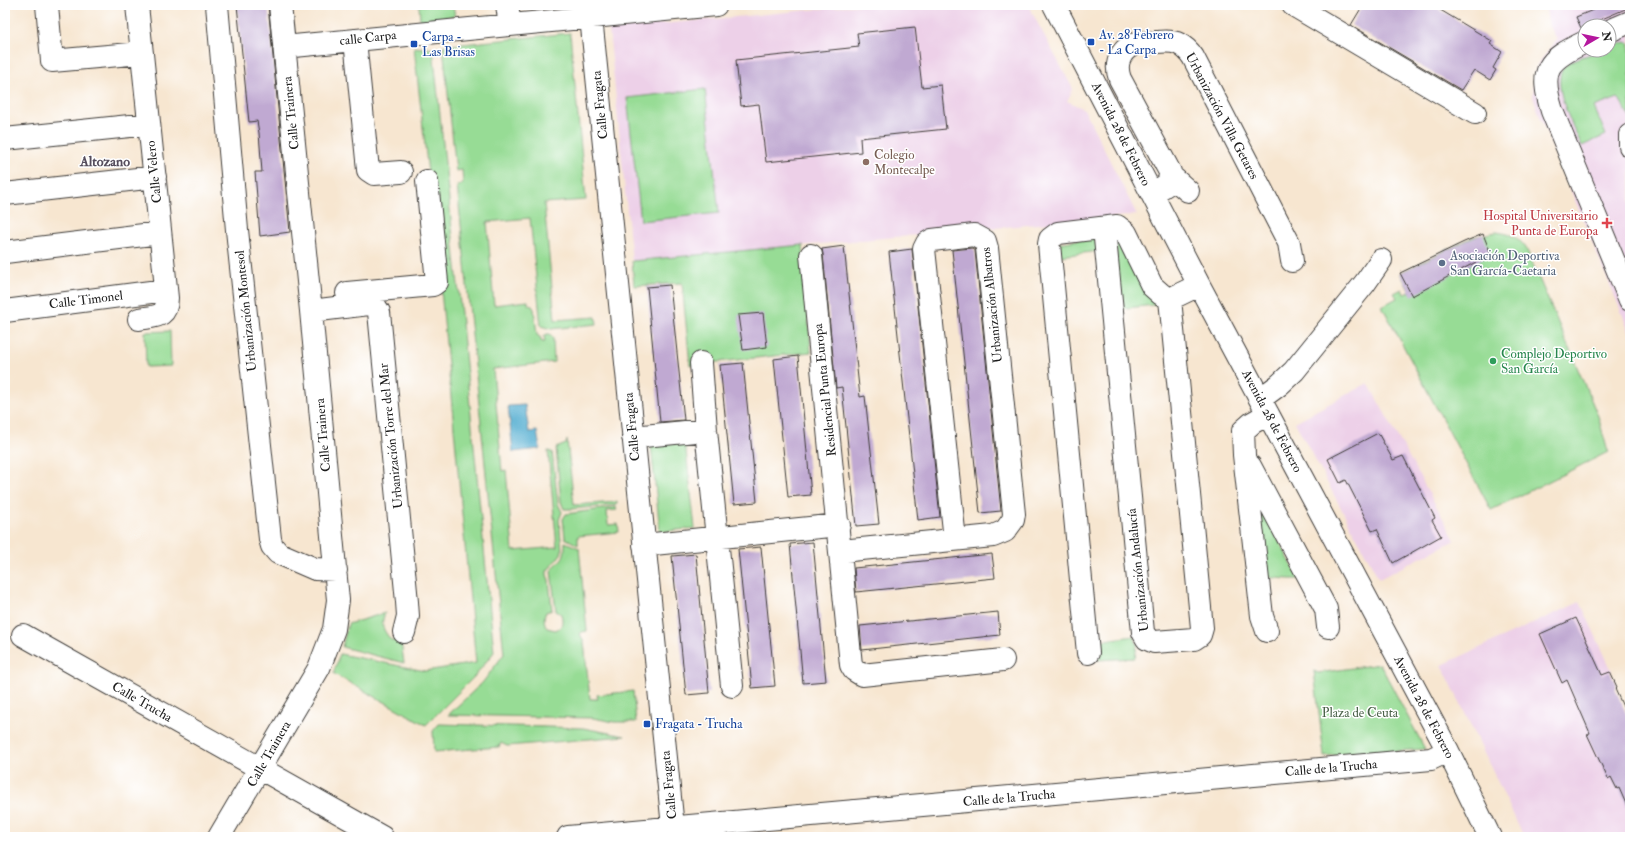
<svg xmlns="http://www.w3.org/2000/svg" width="1635" height="842" viewBox="0 0 1635 842" font-family="'IM FELL Double Pica',serif">
	<rect width="100%" height="100%" fill="#fff"/>
	<filter id="ink" filterUnits="userSpaceOnUse"><feTurbulence type="fractalNoise" baseFrequency=".025" numOctaves="2"/><feDisplacementMap in="SourceGraphic" scale="8" xChannelSelector="R" yChannelSelector="G"/><feConvolveMatrix kernelMatrix="1 2 1 2 8 2 1 2 1" color-interpolation-filters="sRGB"/></filter>
	<filter id="wash" filterUnits="userSpaceOnUse"><feTurbulence type="fractalNoise" baseFrequency=".012" numOctaves="4" result="noise"/><feDisplacementMap in="SourceGraphic" scale="16" xChannelSelector="R" yChannelSelector="G"/><feGaussianBlur stdDeviation="0.9" result="paint"/><feColorMatrix in="noise" values="0 0 0 0 0 0 0 0 0 0 0 0 0 0 0 0 0 1.4 0 .05"/><feComposite in="paint" operator="in"/></filter>
	<g filter="url(#wash)">
		<rect width="100%" height="100%" fill="#f7e6d0"/>
		<path fill="#edd0e8" fill-rule="evenodd" d="M860,5H1028L1073,89L1067,101L1084,109L1137,215L632,261L609,29Z
			M1543,5H1630V333L1539,114L1533,96L1534,81L1537,65L1557,40L1548,22L1546,8ZM1585,26H1609V50H1585Z
			M1368,383L1455,540L1379,579L1295,422Z
			M1580,602L1612,671L1610,672L1617,687L1615,689L1630,722V837H1524L1442,665Z"/>
		<path fill="#97dc95" stroke="#5a7c58" d="M419,5H453L455,16L420,20Z
			M570,33L586,200L544,203L555,320L596,317L597,324L551,329L541,326L530,218L487,222L494,305L528,301V304L532,306L534,309L537,335L540,337L542,342H545L544,336L547,334H550L553,338L554,362L493,369L502,471L506,470L513,551L557,547L548,451L552,452L558,504L562,512L559,520L562,550L561,554L547,571V575L549,580L552,610L546,612C543,618 544,623 547,628L555,630C563,628 563,621 561,614L556,611L551,571C561,557 565,562 565,542L579,548L587,631L582,632L580,634L584,642L590,699H598L597,695L633,691L636,722H614L593,718L448,715L483,682L504,654L457,185L463,184L462,170L456,171L443,46Z
			M1624,42L1630,43V118L1620,100L1618,98L1594,107L1606,135L1582,146C1574,128 1546,78 1568,63C1578,57 1592,54 1603,50H1609V48Z
			M414,47L433,49L462,323L494,652L474,677L426,725L334,674V671L340,654L425,671L476,663L441,290Z
			M705,89L719,213L641,221L627,98Z
			M1496,232C1511,234 1517,236 1526,248L1598,416L1608,452L1491,510L1382,306L1397,298L1394,293L1402,289L1404,294L1410,292L1400,273L1473,237Z
			M1094,237L1099,251L1053,257V244Z
			M1120,242L1164,304L1117,309L1116,243Z
			M803,245L811,352L690,365L682,283L634,286L632,261Z
			M170,331L171,366L146,367L145,332Z
			M567,440L574,505L617,502V505L571,509H564L561,502L556,448L566,444Z
			M685,442L695,528L660,532L651,445Z
			M1255,494L1299,579C1287,580 1273,577 1260,577Z
			M616,507L617,510L607,511L608,525L618,524L619,532L578,536V545L565,538L563,519L566,514Z
			M385,613C380,625 383,630 391,640L401,641L404,663L342,647L348,624Z
			M1134,636L1137,644L1135,658L1097,660L1101,655L1100,645L1091,642Z
			M1380,664L1425,749L1324,756L1314,671L1318,673Z
			M439,724L583,728L625,736L507,746L501,743L499,747L434,752L433,731Z"/>
		<path fill="#52add0" stroke="#376476" d="M525,405L529,432L537,431L540,449L513,452L508,406Z"/>
		<g id="blocks">
			<path fill="#c0a9d2" d="M237,5H268L290,232L260,236L255,172H262L259,133L257,121L249,122Z
				M1363,5H1432L1492,41L1490,44L1502,52L1493,68L1496,70L1490,80L1474,70L1461,90L1351,25Z
				M1605,5H1630V7L1581,28L1576,17Z
				M915,27L922,87L941,85L946,129L860,138L861,152L766,162L759,104L741,106L736,60L859,47L857,33Z
				M1483,234L1491,254L1412,296L1400,273L1464,242Z
				M844,246L860,397L865,396L879,524L856,526L842,387L836,388L823,254L822,249Z
				M972,248L975,250L1001,511L980,513L952,250Z
				M912,249L940,517L918,520L889,252Z
				M670,285L684,420L660,422L647,287Z
				M763,313L767,347L743,350L738,315Z
				M798,356L811,495L788,497L774,359Z
				M743,363L757,502L734,504L720,365Z
				M1378,433L1393,460L1403,456L1435,518L1432,520L1441,536L1393,563L1377,529L1372,531L1346,480L1340,483L1328,459Z
				M813,542L826,681L803,683L790,544Z
				M761,547L775,686L752,688L738,549Z
				M696,554L709,693L686,695L672,556Z
				M992,554L995,578L856,592L854,568Z
				M998,612L1000,635L862,650L860,626Z
				M1576,618L1602,675L1610,672L1617,687L1615,689L1630,722V813L1619,788L1617,789L1611,777L1608,779L1587,734L1590,733L1567,680L1562,683L1540,634Z"/>
		</g>
	</g>
	<g filter="url(#ink)">
		<use href="#blocks" fill-opacity="0" stroke="#3d3a37" stroke-width="1"/>
		<g fill="none" stroke-linecap="round" stroke-linejoin="round">
			<g stroke="#3d3a37" stroke-width="24">
				<path id="minor" d="M47,5L52,61L142,53
					M137,5L167,298C167,318 156,316 139,319
					M217,5L237,230L270,539L272,546L278,553L315,569L336,570
					M507,5L510,25
					M1054,5L1199,285L1448,751L1490,837
					M1293,5L1475,113
					M591,17L674,837
					M1609,31L1630,22
					M355,40L368,170L374,174L401,172
					M1585,42C1547,60 1539,69 1552,111L1630,300
					M284,47L716,5
					M1630,135V146
					M5,139L149,124
					M1171,176L1188,191
					M5,194L155,177
					M1152,194L1169,183L1170,172L1120,79C1114,63 1121,47 1139,43C1144,42 1150,43 1155,42C1163,42 1171,40 1179,44C1185,47 1189,51 1193,57L1289,243L1292,261
					M1104,228L1143,632L1147,639L1154,642L1194,639L1200,635L1202,628L1170,299
					M5,252L160,233
					M811,255L851,665L854,670L862,675L1003,660
					M347,293L433,285L437,282L427,181
					M5,311L166,290
					M311,311L369,304L375,306L379,312L407,602L408,616L404,632
					M701,363L706,430L732,686
					M1260,399L1279,385L1294,371L1365,283L1381,260
					M633,437L706,430
					M1250,466L1326,609L1328,627
					M644,545L839,525
					M841,551L993,536L1005,531L1013,520L1014,514L987,248L985,241L974,235L932,240L927,243L924,249L955,540
					M1267,631L1262,616L1244,455L1243,431L1252,423L1268,414
					M23,635L382,837
					M1088,653L1049,244L1050,239L1058,233L1117,226L1126,233L1152,286L1161,294L1170,299L1199,285
					M219,837L319,668L334,629L338,600L311,311L280,5
					M568,837L1431,759L1448,751"/>
			</g>
			<use href="#minor" stroke="#fff" stroke-width="22"/>
		</g>
	</g>
	<g fill="#1a4fb4" stroke="#fff" stroke-width="1.5">
		<rect x="1087" y="38" width="8" height="8" rx="2"/>
		<rect x="410" y="40" width="8" height="8" rx="2"/>
		<rect x="643" y="720" width="8" height="8" rx="2"/>
	</g>
	<circle fill="#8d6e63" stroke="#fff" stroke-width="1.5" cx="866" cy="162" r="4"/>
	<path fill="#e0444e" stroke="#fff" stroke-width="1.5" d="M1605 217h4v4h4v4h-4v4h-4v-4h-4v-4h4z"/>
	<circle fill="#5c6f8a" stroke="#fff" stroke-width="1.5" cx="1442" cy="263" r="4"/>
	<circle fill="#2e9e5b" stroke="#fff" stroke-width="1.5" cx="1493" cy="361" r="4"/>
	<g text-anchor="middle" dominant-baseline="central" stroke-width="3" stroke-linejoin="round" paint-order="stroke">
		<g font-size="13" fill="#164399" stroke="#fff" text-anchor="start">
			<text x="1099" y="35">Av. 28 Febrero<tspan x="1099" dy="15">- La Carpa</tspan></text>
			<text x="422" y="37">Carpa -<tspan x="422" dy="15">Las Brisas</tspan></text>
			<text x="655" y="724">Fragata - Trucha</text>
		</g>
		<g font-size="13" fill="#1c1c1c" stroke="#fff">
			<text transform="translate(368 38) rotate(-6)">calle Carpa</text>
			<text transform="translate(600 105) rotate(-96)">Calle Fragata</text>
			<text transform="translate(291 113) rotate(-96)">Calle Trainera</text>
			<text transform="translate(1222 116) rotate(62)">Urbanización Villa Getares</text>
			<text transform="translate(1121 134) rotate(63)">Avenida 28 de Febrero</text>
			<text transform="translate(154 172) rotate(-96)">Calle Velero</text>
			<text transform="translate(86 300) rotate(-7)">Calle Timonel</text>
			<text transform="translate(992 305) rotate(-96)">Urbanización Albatros</text>
			<text transform="translate(246 311) rotate(-96)">Urbanización Montesol</text>
			<text transform="translate(825 390) rotate(-96)">Residencial Punta Europa</text>
			<text transform="translate(1272 421) rotate(62)">Avenida 28 de Febrero</text>
			<text transform="translate(632 427) rotate(-96)">Calle Fragata</text>
			<text transform="translate(323 435) rotate(-95)">Calle Trainera</text>
			<text transform="translate(391 436) rotate(-96)">Urbanización Torre del Mar</text>
			<text transform="translate(1138 570) rotate(-96)">Urbanización Andalucía</text>
			<text transform="translate(142 702) rotate(30)">Calle Trucha</text>
			<text transform="translate(1424 707) rotate(62)">Avenida 28 de Febrero</text>
			<text transform="translate(269 754) rotate(-60)">Calle Trainera</text>
			<text transform="translate(1331 768) rotate(-5)">Calle de la Trucha</text>
			<text transform="translate(669 785) rotate(-96)">Calle Fragata</text>
			<text transform="translate(1009 798) rotate(-5)">Calle de la Trucha</text>
		</g>
		<g font-size="13" fill="#785e54" stroke="#fff" text-anchor="start">
			<text x="874" y="155">Colegio<tspan x="874" dy="15">Montecalpe</tspan></text>
		</g>
		<g font-size="13" fill="#be3a42" stroke="#fff" text-anchor="end">
			<text x="1598" y="216">Hospital Universitario<tspan x="1598" dy="15">Punta de Europa</tspan></text>
		</g>
		<g font-size="13" fill="#4e5e75" stroke="#fff" text-anchor="start">
			<text x="1450" y="256">Asociación Deportiva<tspan x="1450" dy="15">San García-Caetaria</tspan></text>
		</g>
		<g font-size="13" fill="#27864d" stroke="#fff" text-anchor="start">
			<text x="1501" y="354">Complejo Deportivo<tspan x="1501" dy="15">San García</tspan></text>
		</g>
		<g font-size="13" fill="#475f46" stroke="#fff">
			<text x="1360" y="713">Plaza de Ceuta</text>
		</g>
		<g font-size="14" font-weight="bold" fill="#554d5c" stroke="#fff">
			<text x="105" y="161">Altozano</text>
		</g>
	</g>
	<rect width="1635" height="842" fill="none" stroke="#fff" stroke-width="20"/>
	<g transform="translate(1597 38) rotate(81)"><circle r="19" fill="#ffffff" stroke="#a4a4a4"/>
	<path d="M0-3L7 15L0 10L-7 15Z" fill="#b5179e"/>
	<text y="-6" font-size="11" font-weight="bold" text-anchor="middle" fill="#1c1c1c">N</text>
	</g>
</svg>
